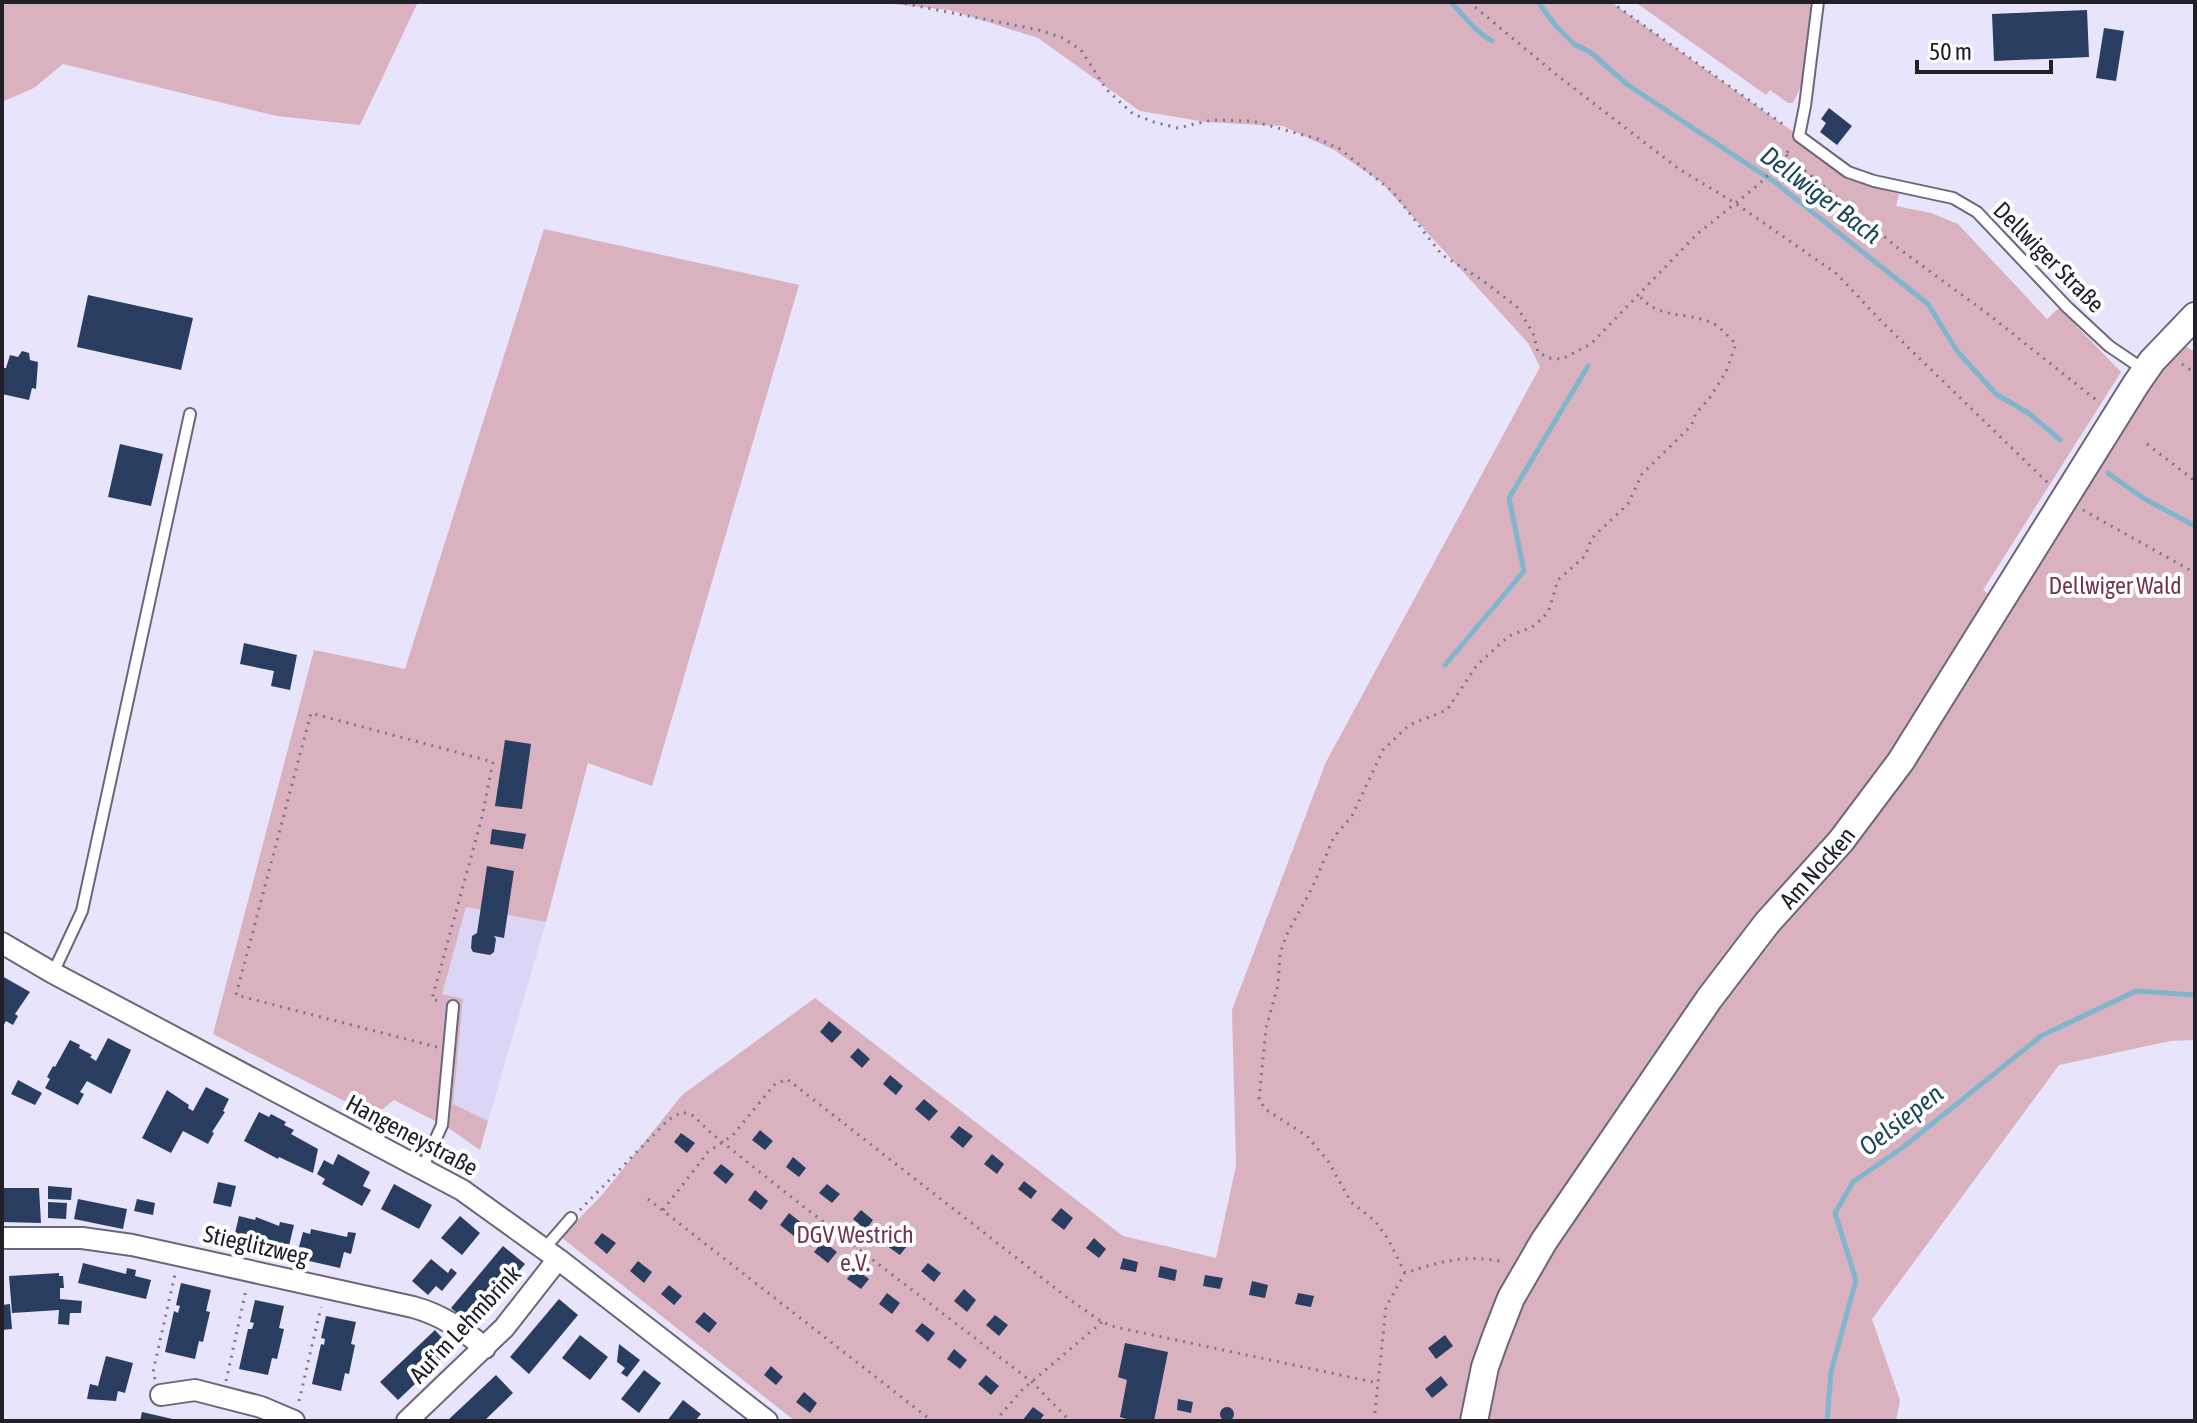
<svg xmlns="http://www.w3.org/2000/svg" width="2197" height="1423" viewBox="0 0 2197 1423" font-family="'Asap Condensed',sans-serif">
	<rect width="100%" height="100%" fill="#e7e4fb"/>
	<path fill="#dbd6f5" d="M466,906L546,922L488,1121L453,1104L463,1000L442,994Z"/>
	<path fill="#dab1be" d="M2,2H418L360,125L277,116L63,64L34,88L2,102Z
		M874,2H1611L1799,136C1821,169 1862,183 1899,194L1896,206L1931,213L1958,224L2047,319L2059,308L2121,372L1983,590L2007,607L2160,366L2184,345L2195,352V1040L2170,1041L2059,1065L1872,1319L1900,1400L1896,1421H795L561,1237L602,1195L682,1095L815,998L1123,1236L1216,1258L1236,1166L1232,1010L1326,762L1540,367L1528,343L1381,182L1334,150L1283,126L1206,122L1140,111L1038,38L950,10Z
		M1635,2H1811L1802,84L1793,103H1788L1770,90L1766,95Z
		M544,229L799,285L652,786L588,763L546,922L466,907L442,994L463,999L453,1104L488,1121L480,1150L447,1127L394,1100L374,1116L213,1034L314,650L405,669Z"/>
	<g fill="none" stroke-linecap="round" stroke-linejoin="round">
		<path stroke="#80b5ce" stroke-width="5" d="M1451,2C1464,16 1476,32 1492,41
			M1538,2L1556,26L1574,44L1590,52L1628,85L1776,183L1928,304L1957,351L1996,394L2030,414L2060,440
			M2108,473L2143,498L2195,526
			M1445,665L1524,571L1509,498L1588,366
			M1827,1421L1831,1372L1856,1280L1835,1213L1853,1182L1902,1148L2041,1036L2136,991L2195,995"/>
	</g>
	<path fill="#293d60" d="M2087,10L2089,57L1994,61L1992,14Z
		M2104,28L2124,31L2116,81L2096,78Z
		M1829,108L1852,126L1837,145L1820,132L1826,123L1821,119Z
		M88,295L193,318L181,370L77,347Z
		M22,351L29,353L30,360L38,362L36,389L32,388L29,400L2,394V368H6L10,355L18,357Z
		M120,444L163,454L151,506L108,497Z
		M244,643L297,655L290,690L271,686L274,671L240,664Z
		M505,740L531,744L522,809L495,806Z
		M492,829L526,834L523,849L490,844Z
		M487,866L514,871L504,938L494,936L496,939L494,952L490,955L473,952L471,948L472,936L477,933Z
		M2,976L30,992L15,1014L18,1016L13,1025L6,1021L2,1028Z
		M829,1021L842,1032L832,1043L820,1032Z
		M108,1038L131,1050L111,1094L87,1081L80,1092L84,1094L78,1105L45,1088L50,1079L47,1077L53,1066L55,1067L70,1040L80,1045L79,1048L92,1055L90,1057L96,1061Z
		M858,1048L870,1059L862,1068L850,1057Z
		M890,1075L903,1086L896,1095L883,1084Z
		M18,1080L42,1093L35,1105L11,1094Z
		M206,1087L229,1099L223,1111L225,1112L212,1132L214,1133L208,1144L183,1131L171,1153L142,1138L167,1090L189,1105L188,1108L193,1111Z
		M924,1099L938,1111L929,1121L915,1109Z
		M259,1112L269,1117L271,1114L286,1122L284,1125L294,1130L291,1134L318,1149L313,1173L279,1157L278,1159L244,1141Z
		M959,1126L973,1136L963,1148L950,1137Z
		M760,1130L773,1141L765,1150L752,1140Z
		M681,1133L695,1143L687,1153L674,1142Z
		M338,1154L370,1172L363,1186L371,1190L362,1206L322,1184L325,1179L317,1174L324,1160L333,1165Z
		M992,1154L1004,1164L997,1174L984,1164Z
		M793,1157L806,1168L799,1177L786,1167Z
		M721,1164L734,1174L726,1184L713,1173Z
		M1024,1181L1037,1191L1031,1199L1018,1189Z
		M218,1182L236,1186L231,1207L213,1203Z
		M394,1184L432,1205L419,1229L381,1209Z
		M827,1184L840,1194L832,1203L819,1193Z
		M48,1186L72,1188L71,1200L48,1199Z
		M2,1188H39L41,1223L2,1222Z
		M755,1190L768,1201L761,1210L748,1200Z
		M78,1199L127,1209L123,1229L74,1219Z
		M137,1199L155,1203L153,1215L134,1211Z
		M48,1202L67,1203L66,1219L48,1218Z
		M1061,1208L1073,1218L1064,1230L1051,1220Z
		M861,1210L873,1220L866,1230L853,1219Z
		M789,1213L803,1224L794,1236L780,1225Z
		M239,1216L255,1220L256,1217L279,1226L280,1222L294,1225L286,1258L277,1256L278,1253L233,1242Z
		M460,1216L480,1233L462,1255L441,1238Z
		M311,1229L347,1237L348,1232L356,1233L351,1254L344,1252L340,1268L305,1260L307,1249L299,1247L303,1232L310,1234Z
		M602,1233L616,1243L607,1254L594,1243Z
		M894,1236L907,1246L900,1255L887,1246Z
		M1094,1238L1106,1249L1099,1258L1086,1248Z
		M823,1241L837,1252L828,1263L814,1252Z
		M503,1246L525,1264L473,1326L451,1308Z
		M1123,1258L1138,1262L1136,1272L1120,1269Z
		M431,1259L448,1273L451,1268L457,1273L442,1291L436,1286L428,1295L412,1281Z
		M638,1261L652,1272L644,1283L630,1271Z
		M83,1263L126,1274L127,1268L136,1270L135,1276L151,1280L146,1299L78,1283Z
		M928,1263L941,1273L934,1282L921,1271Z
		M1160,1266L1177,1270L1175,1281L1158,1277Z
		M855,1269L869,1279L861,1289L847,1279Z
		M59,1273V1276H63L64,1288H60V1299L82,1301L81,1313H70L69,1325L58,1324L59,1310L12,1313L9,1276Z
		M1205,1275L1223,1278L1220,1289L1203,1286Z
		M1252,1281L1268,1285L1265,1298L1249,1295Z
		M181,1283L211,1290L206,1311L210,1312L203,1342L199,1341L195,1359L165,1352L174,1311L178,1313L180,1306L176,1305Z
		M669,1285L682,1296L674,1305L661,1294Z
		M964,1289L976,1300L967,1312L954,1301Z
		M887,1293L900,1303L892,1314L879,1304Z
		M1298,1293L1314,1296L1311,1307L1295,1304Z
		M559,1299L578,1315L529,1374L510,1357Z
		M255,1300L284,1306L279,1328L284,1329L277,1359L272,1358L268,1375L239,1369L248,1329H252L254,1323L250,1322Z
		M10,1304L12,1329L2,1330V1305Z
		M704,1312L717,1323L709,1333L695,1322Z
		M995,1315L1008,1325L999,1336L986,1325Z
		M326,1316L356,1322L351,1344L355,1345L349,1374L345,1373L341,1391L312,1384L321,1344L324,1345L325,1339L321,1338Z
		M922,1323L935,1333L928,1342L915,1331Z
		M435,1330L452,1349L398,1400L380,1382Z
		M580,1335L608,1357L590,1380L562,1358Z
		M1445,1335L1453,1346L1436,1359L1428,1348Z
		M1125,1343L1168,1352L1154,1421H1133L1120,1417L1127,1380L1118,1377Z
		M619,1344L640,1360L627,1377L621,1373L625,1368L617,1362Z
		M954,1349L967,1360L960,1369L947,1359Z
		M106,1356L133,1363L125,1393L118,1391L116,1401L87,1399L90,1384L98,1386Z
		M771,1366L783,1377L776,1385L764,1375Z
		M644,1370L661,1383L639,1413L621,1399Z
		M496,1375L513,1393L484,1421H447Z
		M986,1375L999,1386L991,1395L978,1384Z
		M1441,1376L1448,1385L1432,1398L1425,1389Z
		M804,1392L817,1403L810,1413L796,1402Z
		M1178,1399L1193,1402L1191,1413L1177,1410Z
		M683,1400L701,1414L695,1421H667Z
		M1220 1414a7 7 0 1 1 14 0a7 7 0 1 1-14 0Z
		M1033,1407L1044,1415L1039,1421H1022Z
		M142,1412L177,1420V1421H140Z"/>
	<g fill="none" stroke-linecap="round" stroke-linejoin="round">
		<g stroke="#6a677b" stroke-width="14">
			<path id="service" d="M1818,2L1805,106L1799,136L1848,172L1874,181L1953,198L1977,212L2067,307L2109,346L2134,363
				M53,973L82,911L190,414
				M422,1169L442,1125L453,1006
				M544,1249L571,1218"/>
		</g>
		<g stroke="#6a677b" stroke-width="24">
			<path id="minor" d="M2,943L53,973L462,1190L558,1259L767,1421
				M2,1238H82L132,1245L413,1307C442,1315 462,1329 485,1348
				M161,1395L195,1390L261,1407L294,1421
				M407,1421L504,1328L558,1259"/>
		</g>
		<g stroke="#6a677b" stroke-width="30">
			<g id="tertiary">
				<path id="s1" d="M1474,1421L1485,1367L1495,1339L1511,1298L1544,1241L1709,999L1767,923L1841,841L1901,761L2136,384L2152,361L2195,316"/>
			</g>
		</g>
		<path stroke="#7a7887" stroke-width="3" stroke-dasharray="2 6" stroke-linecap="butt" d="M897,2L1039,30L1063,38L1081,50L1106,89L1133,114L1154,122L1178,128L1212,120L1252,121L1318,139L1340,149L1393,192L1442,255L1482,280L1517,307L1533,333L1538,352L1549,358L1562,359L1591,344L1696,235L1758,185L1780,163L1791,147
			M1469,2L1558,76L1679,169L1735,203L1837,274L1882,322L2049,484
			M1611,2L1787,127
			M1786,155L1898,248L1988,314L2100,403
			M2182,364L2195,373
			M2147,444L2195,481
			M2083,510L2195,573
			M437,1047L236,995L311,713L493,762L482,817L432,999L442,1002
			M648,1199L932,1421
			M580,1210L668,1120L682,1112L694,1116L712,1134L795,1200L1032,1382L1070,1421
			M663,1210L708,1152L733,1135L774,1085L787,1079L1069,1299L1102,1322L1115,1327L1378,1383
			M1405,1273L1388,1239L1375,1221L1351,1202L1328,1161L1307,1136L1265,1109L1259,1099L1266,1028L1278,985L1280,954L1286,936L1312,888L1334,837L1352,816L1383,750L1409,725L1447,710L1477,665L1509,636L1532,627L1543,618L1549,610L1558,580L1585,556L1592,538L1628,504L1642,474L1691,426L1696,413L1709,399L1726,372L1736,344C1728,337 1721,327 1712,323C1683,310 1659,321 1638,294
			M155,1379L153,1372L175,1274
			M226,1381L246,1290
			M299,1401L321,1307
			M995,1421L1022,1390L1102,1322
			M1374,1421L1386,1307L1405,1273C1442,1261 1466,1254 1505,1262"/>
		<use href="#service" stroke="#fff" stroke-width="10"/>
		<use href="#minor" stroke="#fff" stroke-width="20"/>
		<use href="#tertiary" stroke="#fff" stroke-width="26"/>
	</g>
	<g text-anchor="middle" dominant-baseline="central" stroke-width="8" stroke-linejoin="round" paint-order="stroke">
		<g font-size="24" fill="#212028" stroke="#fff">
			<text transform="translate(2049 257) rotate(45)">Dellwiger Straße</text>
			<text stroke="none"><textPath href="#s1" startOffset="658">Am Nocken</textPath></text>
			<text transform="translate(412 1135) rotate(28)">Hangeneystraße</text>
			<text transform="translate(256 1245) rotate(13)">Stieglitzweg</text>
			<text transform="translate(465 1324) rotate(-47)">Auf'm Lehmbrink</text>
		</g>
		<g font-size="24" fill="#75344e" stroke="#fff">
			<text x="2115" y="585">Dellwiger Wald</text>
			<text x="855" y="1234">DGV Westrich<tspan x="855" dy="28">e.V.</tspan></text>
		</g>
		<g font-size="26" font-style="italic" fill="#1b475a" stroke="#fff">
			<text transform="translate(1821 195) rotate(37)">Dellwiger Bach</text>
			<text transform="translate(1901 1120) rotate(-38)">Oelsiepen</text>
		</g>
	</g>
	<rect width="2197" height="1423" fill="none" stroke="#212028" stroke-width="8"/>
	<path d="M1917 60v12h134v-12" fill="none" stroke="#212028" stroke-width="4"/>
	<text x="1929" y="60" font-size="24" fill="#212028" stroke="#ffffff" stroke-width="6" paint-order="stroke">50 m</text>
</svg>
